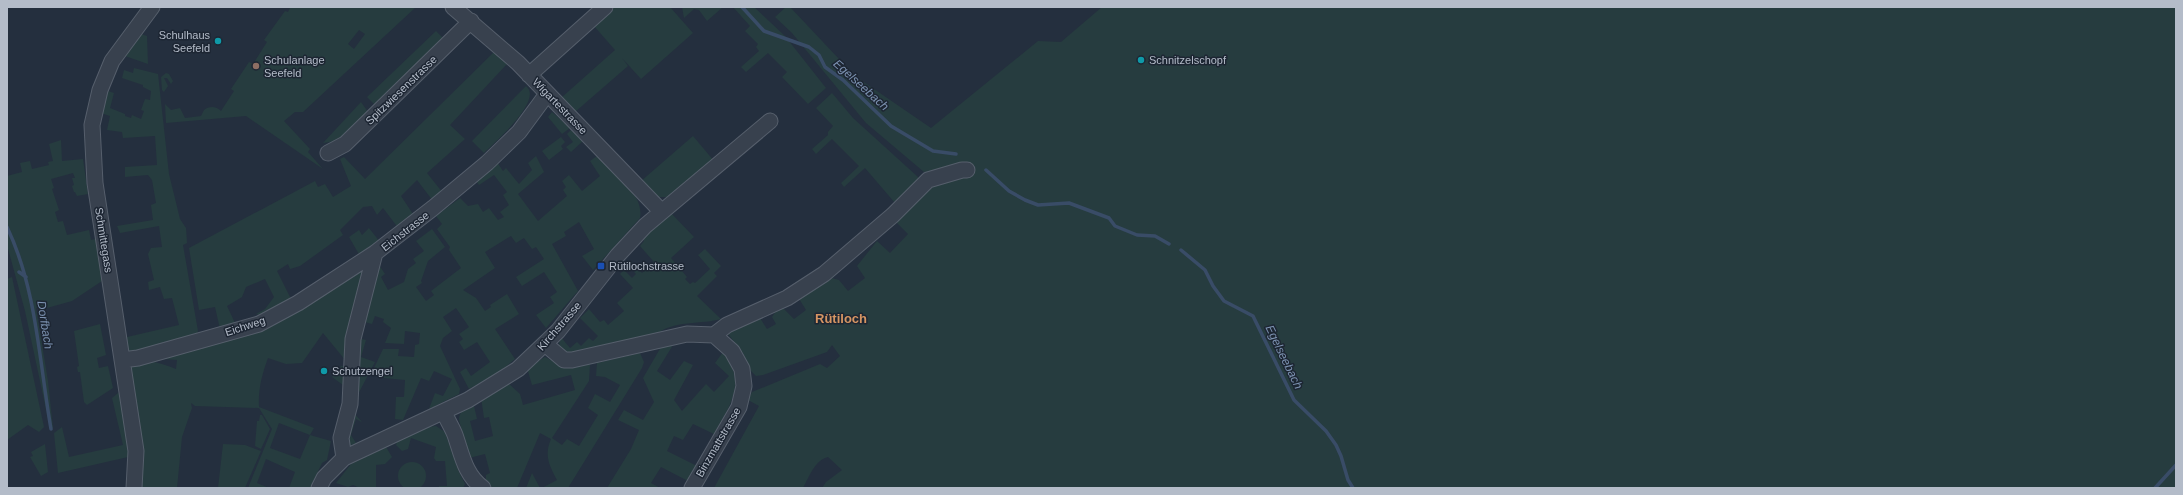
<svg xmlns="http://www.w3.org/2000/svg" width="2183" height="495" viewBox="0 0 2183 495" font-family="Arial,sans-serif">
	<rect width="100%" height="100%" fill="#242f3e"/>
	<path fill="#263c3f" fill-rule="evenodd" d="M289,7H416L303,112H295L284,121L310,149L308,152L323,169L246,116L166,123L165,104L171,110L180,108L185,118L201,116L204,110C209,106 216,106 221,111L234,91L231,89L249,62L253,64L267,42L264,40L285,11L288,12L290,8ZM359,30L365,34L354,49L348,44Z
		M615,7H670L693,33L641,79L622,58L628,66L575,112L561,98L615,50L594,26Z
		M682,7H723L707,21L699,10L694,9L684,18Z
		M733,7H754L785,36L826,88L808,104L782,77L787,72L768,53L746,72L741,67L759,51L756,47L758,44L745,31L750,26Z
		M786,7H790L855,76L931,128L1038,41L1061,42L1102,7H2176V488H822L826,482L842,470L828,457C815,460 809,477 803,488H714L759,406L748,400L752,392L820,364L827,368L840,356L832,345L827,352L763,375L756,376L749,369L743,353L728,334L730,331L760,318L767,329L776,324L772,317L778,308L781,306L794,319L806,310L798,297L828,277L839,280L848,291L865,278L857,266L877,241L890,253L908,234L895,221L937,183L866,123L792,33L775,17Z
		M436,31L443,38L375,105L367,97Z
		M141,34L147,36L148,64L125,56Z
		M494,52L507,64L450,125L465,139L427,173L443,193L433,201L417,180L401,196L415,217L399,229L383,208L377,215L372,206L363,207L340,230L343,235L300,266L290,269L288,264L277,271L292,301L263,316L256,314L265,309L274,297L265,279L246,287L242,297L227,306L236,325L220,329L215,307L199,310L189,248L315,181L318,187L325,184L333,197L351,186L340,159L344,157L365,179Z
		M134,68L158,74L169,174L180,219L186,228L187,243L183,245L198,331L196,335L129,353L125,342L127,337L179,325L172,298L164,299L160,287L149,290L148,282L154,280L148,254L151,248L162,247L159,226L120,233L117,226L153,220L151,205L156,203L152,180L148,175L125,177V167L157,165L155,136L123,138L122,132L107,130L110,116L101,113L108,91L114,93L110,108L125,114V116L131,118L132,115L141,119L144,111L141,110L145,99L150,100L151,91L143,87V85L122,78L124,70L133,73Z
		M166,73L169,74L173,81L171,84L167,78H164L168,86L164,92L162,90L161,77Z
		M526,86C544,100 494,143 484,153L472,141Z
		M832,93L853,118L918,177V180L895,203L865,168L844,187L841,183L859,166L832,139L816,154L812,149L828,135V132L833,126L816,108Z
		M361,102L368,112L337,141L323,143Z
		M552,112L570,128L562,134L548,117Z
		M571,130L583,141L571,152L566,147L573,142L567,134Z
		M693,136L714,161L669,197H657L640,182Z
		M561,137L565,142L561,146L563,149L549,160L542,151Z
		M61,140L62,161L83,159L88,194L77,196L75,192H74L72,186L74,185L72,178H75L73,173L51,179L54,188L52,189L59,210L55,212L58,222L63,221L67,235L89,230L91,240L99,238L105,279L72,301L47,308L46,305L36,308L48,381L53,428H50L25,311L7,245V176L22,172L20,163L30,161L32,169L49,165L48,162L53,161L49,144Z
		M536,156L544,172L518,194L538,221L567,196L563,190L566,187L562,181L569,175L582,191L600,176L590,161L597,156C612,172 645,194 640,218L593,270L582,256L594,249L579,222L564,232L566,236L552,244L578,291L546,328L536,315L554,303L550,297L557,292L544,272L522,286L516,277L544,259L536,247L532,249L524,238L516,243L511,236L485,252L495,268L463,290L476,298L485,311L491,307L490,305L507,294L519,314L495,329L515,359L497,374L469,389L460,372L466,368L471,376L490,362L477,342L464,350L459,342L463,339L459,334L469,327L456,308L443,317L452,331L443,338L440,346L460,389L459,394L429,409L435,393L443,396L452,379L434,371L429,381L421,378L403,420L395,419L396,397H404L405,380L384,378L374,368L383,349H399L398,356L414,357L415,345L419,344L420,333L405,331L404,344L385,343L391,328L383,322L384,319L375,316L372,324L361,321L379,265L385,274L381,277L388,290L404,282L408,269L416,263L413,259L424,251L416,241L432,229L445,247L428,261L421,281L422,283L416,287L426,301L434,295L431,291L461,268L449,250L450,247L437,229L442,224L436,216L460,198L468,206L478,204L483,212L489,208L498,220L504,217L500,212L509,205L503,195L507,192L494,175L479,185L476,181L497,162L503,171L506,168L519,184L532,170L528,163Z
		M669,211L694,237L671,258L687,277L685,279L690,284L693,282L695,283L710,269L698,255L705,249L721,266L714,273L717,276L697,296L721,319C705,324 669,321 658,334L565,354L559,347L560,336L570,348L577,342L581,346L589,338L593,341L598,336L580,318L589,309L600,322L604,320L608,325L624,311L617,303L633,288L620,274L624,270L632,278L636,274L627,264L631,261L642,273L654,262L640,246L644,241L643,238Z
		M369,228L380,242L360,256L349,237L359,230L362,235Z
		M365,265L346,361L323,333L302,363L286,364L268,358C262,374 258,390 259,407L314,428L310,435L331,441L327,460L322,463L310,488H289L295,472L266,459L257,483L269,488H248L272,429L259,408L195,406L191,403L192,408L182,437L177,488H140L130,370C138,354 163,364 176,369L177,360L151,358L203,346ZM279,423L310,435L300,459L270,448Z
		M12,277L44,427L39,432L28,425L7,440V279Z
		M100,324L106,355L97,358L99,368L108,366L113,388L87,405L84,402L80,372H78L77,367L79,366L74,331Z
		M357,338L366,340L361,357L375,362L356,398Z
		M673,345L657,371L670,380L684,361L693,365L674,400L682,411L706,384L714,392L729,376L715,363L723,352C747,383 731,404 714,434L693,424L683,440L674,436L667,451L697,466L688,481L661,467L651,483L660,488H607L631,449L639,430L618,420L624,410L643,420L654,402L643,378L661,347Z
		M640,353L644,362L642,368L568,488H542L557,480C549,465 544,455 551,439L540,433L517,488H493L486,481V475L490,473L485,454L469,458L459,420C459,411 466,405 474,406L477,419L470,421L475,441L493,436L489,417L484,418L481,397L508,383L520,394L523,405L575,390L571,375L532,385L527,368L545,357C567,368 564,371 590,364L589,381L552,438L562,445L567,439L579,446L598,415L588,408L595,394L610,402L620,385L605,377L596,376L597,363Z
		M341,366H344L343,385L332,377Z
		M118,393L122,394L131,449L128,457L58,473L54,433L62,427L69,457L123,445L112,398Z
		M352,411L362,422L356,419L351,435L356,443L351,445L347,443Z
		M260,415H262L270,429L261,449L255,446L257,421H259Z
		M436,426L445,432L458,470L465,484L463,488H439V486H447L445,461H436L434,458L436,447L411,438L408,449L402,451L396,445L397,441L429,427Z
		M45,444L48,472L41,476L30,457L33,456L31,452Z
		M223,444L245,445L261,451L245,488H218Z
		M386,447L392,457L385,464L376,465V488H360L353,485L348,487L336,483L351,464Z
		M398 476a14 14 0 1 1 28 0a14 14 0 1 1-28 0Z
		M532,473L540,488H526Z"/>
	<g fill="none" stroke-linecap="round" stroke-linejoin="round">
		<path stroke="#394c67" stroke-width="3.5" d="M742,7L764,31L809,47L819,55L825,67L843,80L891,126L933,151L956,154
			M986,170L1009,191L1025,200L1038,205L1069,203L1109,218L1115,226L1137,235L1155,236L1169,244
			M7,227C37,290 39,361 51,429
			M1181,250L1205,270L1213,286L1224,301L1253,316L1294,400L1326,431L1336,445L1341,456L1348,480L1353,488
			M19,272L26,277
			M2155,488L2176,465"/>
		<g stroke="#565f6c" stroke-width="17">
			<path id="minor" d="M453,7L518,63L661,211
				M529,75L605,7
				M328,153L345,144L471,21
				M545,344L564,360H572L687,334L714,335L727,325L787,298L824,274L893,215L928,180L962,170H967
				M122,360L138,358L259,324L298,303L375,253L433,208L487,163L519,132L547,94
				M444,412C447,420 452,427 455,435C462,455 465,475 483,488
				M344,458L341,438L350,404L353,339L375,253
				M134,488L136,451L95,183L92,125L100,90L112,61L152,7
				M319,488L324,478L344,458L468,400L518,369L558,331L618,255L645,226L770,121
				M692,488L739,407L744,386L742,369L732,351L714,335"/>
		</g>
		<use href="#minor" stroke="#38414e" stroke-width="15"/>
	</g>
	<g fill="#0f9aa8" stroke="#1d2633" stroke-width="1.5">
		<circle cx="218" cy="41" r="4"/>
		<circle cx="1141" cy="60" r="4"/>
		<circle cx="324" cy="371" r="4"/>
	</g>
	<circle fill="#8d6e63" stroke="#1d2633" stroke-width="1.5" cx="256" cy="66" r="4"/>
	<rect fill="#1a4fb4" stroke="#1d2633" stroke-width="1.5" x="597" y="262" width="8" height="8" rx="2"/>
	<g text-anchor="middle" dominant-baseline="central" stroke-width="3" stroke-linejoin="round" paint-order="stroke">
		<g font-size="11" fill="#b4bcc9" stroke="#1d2633" text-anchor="start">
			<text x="210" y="35" text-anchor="end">Schulhaus<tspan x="210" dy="13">Seefeld</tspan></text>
			<text x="264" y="60">Schulanlage<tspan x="264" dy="13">Seefeld</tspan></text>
			<text x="1149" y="60">Schnitzelschopf</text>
			<text x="609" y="266">Rütilochstrasse</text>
			<text x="332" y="371">Schutzengel</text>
		</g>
		<g font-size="11" fill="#b4bcc9" stroke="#1d2633">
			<text transform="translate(401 90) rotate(-44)">Spitzwiesenstrasse</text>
			<text transform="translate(560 106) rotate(46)">Wigartestrasse</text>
			<text transform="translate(405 231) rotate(-38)">Eichstrasse</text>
			<text transform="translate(104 240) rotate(81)">Schmittegass</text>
			<text transform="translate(245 326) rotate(-18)">Eichweg</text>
			<text transform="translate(559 326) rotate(-49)">Kirchstrasse</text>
			<text transform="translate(718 442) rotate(-60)">Binzmattstrasse</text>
		</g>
		<g font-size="12" font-style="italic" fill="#7c92b1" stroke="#1d2633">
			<text transform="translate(861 85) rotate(42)">Egelseebach</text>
			<text transform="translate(45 325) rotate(81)">Dorfbach</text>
			<text transform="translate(1284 357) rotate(64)">Egelseebach</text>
		</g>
		<g font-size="13" font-weight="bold" fill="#d59563" stroke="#1d2633">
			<text x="841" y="318">Rütiloch</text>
		</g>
	</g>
	<rect width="2183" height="495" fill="none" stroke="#b4bcc9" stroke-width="16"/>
</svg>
